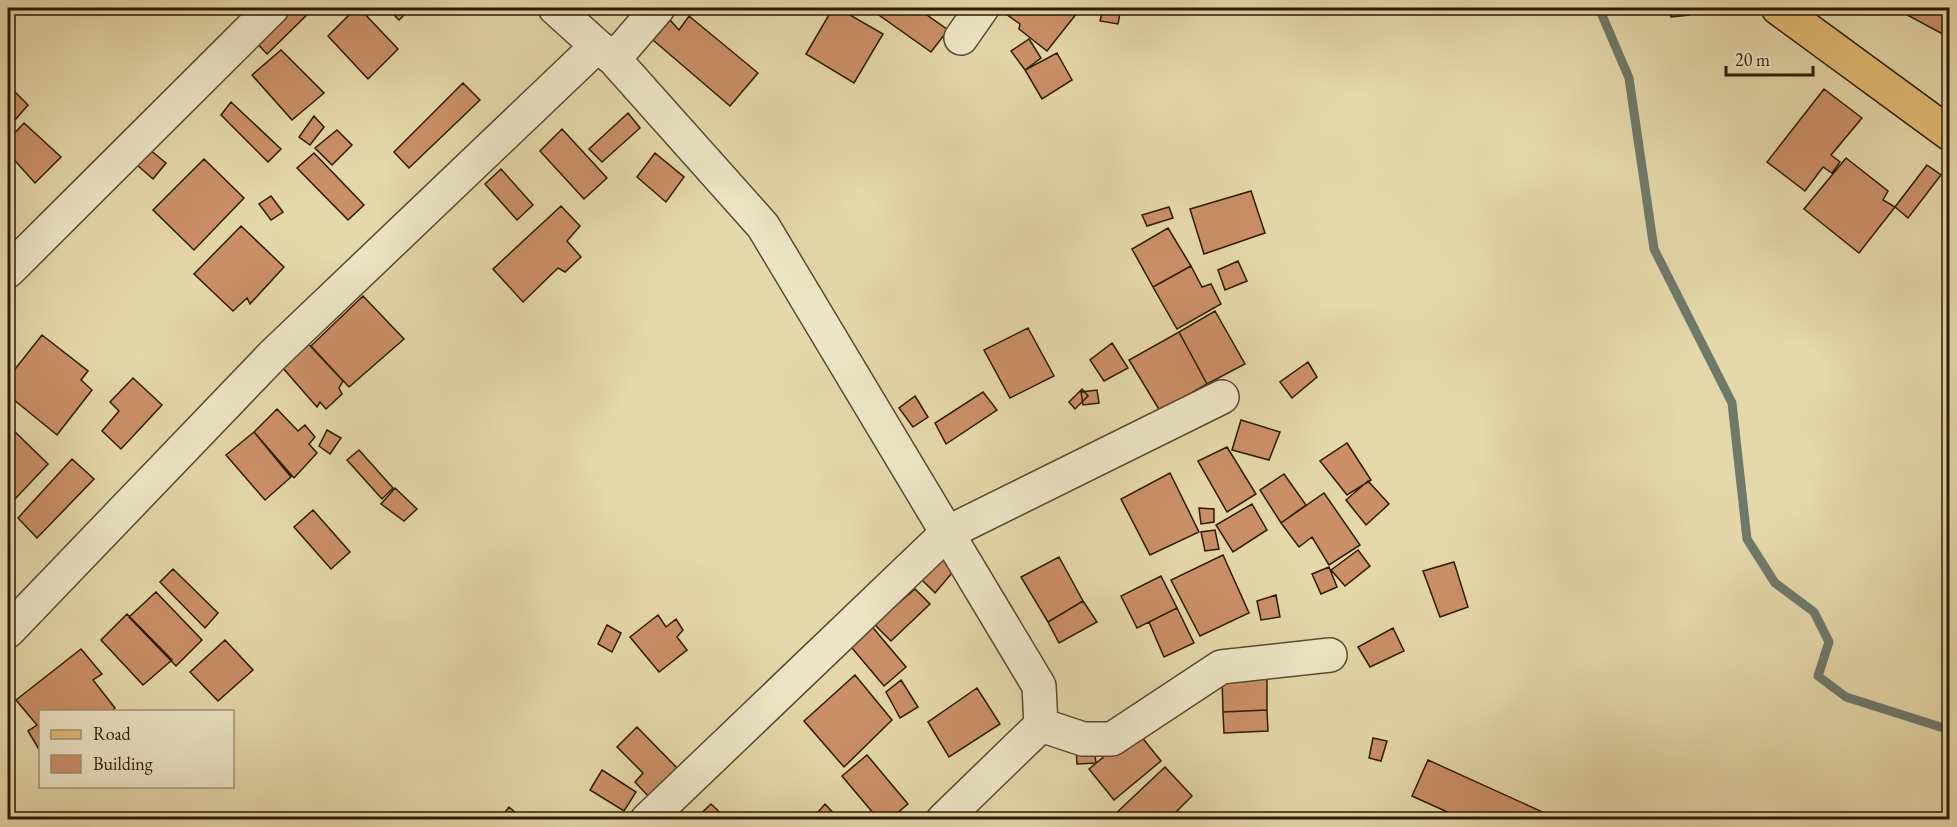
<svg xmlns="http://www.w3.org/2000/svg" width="1957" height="827" viewBox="0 0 1957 827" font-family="'EB Garamond',serif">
	<rect width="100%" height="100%" fill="#e4d7a9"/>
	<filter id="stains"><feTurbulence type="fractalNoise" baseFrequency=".00333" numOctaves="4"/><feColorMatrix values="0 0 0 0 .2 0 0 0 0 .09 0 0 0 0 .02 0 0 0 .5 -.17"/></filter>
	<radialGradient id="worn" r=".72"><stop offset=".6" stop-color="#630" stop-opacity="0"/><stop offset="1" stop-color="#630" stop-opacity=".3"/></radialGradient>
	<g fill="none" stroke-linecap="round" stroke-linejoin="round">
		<path stroke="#6e796c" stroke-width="9" d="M1599,8L1629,78L1654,249L1732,403L1747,539L1775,583L1814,612L1829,642L1818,676L1846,697L1950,730"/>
	</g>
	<path fill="#cb8f68" stroke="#2c1b02" stroke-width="1.5" d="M282,8H314L267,54L252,38Z
		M356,8H359L398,49L368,79L328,36Z
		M387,8H411L399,20Z
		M833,8H838L883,34L854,83L806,54Z
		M869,8H917L948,30L931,52Z
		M1011,8H1081L1047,51L1019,29L1020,24L1006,14Z
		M1103,8H1121L1118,24L1100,21Z
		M1670,8H1688L1689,15L1671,17Z
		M1899,8H1950V38L1898,10Z
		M689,16L758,73L730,106L653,40L670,20L679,30Z
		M1029,39L1041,58L1025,70L1011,51Z
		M281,50L324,93L292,120L252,75Z
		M1057,53L1072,80L1042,99L1025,70Z
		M463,83L480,100L409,168L394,152Z
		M8,85L28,105L8,128Z
		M1824,89L1862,118L1831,155L1840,162L1832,173L1823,167L1805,191L1767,162Z
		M231,102L281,149L268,162L221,115Z
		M628,113L640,128L602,162L589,149Z
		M314,116L324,127L310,145L299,137Z
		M24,123L61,157L35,183L8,153V140Z
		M562,129L607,178L584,199L540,151Z
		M337,130L352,145L332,165L315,148Z
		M149,149L166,163L153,179L137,165Z
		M314,153L364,205L348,220L297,168Z
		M655,153L684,177L666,202L637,177Z
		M1846,158L1888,191L1883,200L1895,207L1859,253L1804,209Z
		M204,159L244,198L194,250L153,210Z
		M1927,165L1941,175L1908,218L1895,207Z
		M501,169L533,205L517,220L485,184Z
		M1251,191L1265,233L1204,254L1190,209Z
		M271,196L283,212L271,220L259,204Z
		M561,206L580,226L567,241L581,257L565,272L558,268L523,302L493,269Z
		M1169,207L1173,218L1147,226L1142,215Z
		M241,226L284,267L250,304L247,298L233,311L194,274Z
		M1168,228L1191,266L1153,287L1132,249Z
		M1238,261L1247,281L1225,290L1218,270Z
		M1191,266L1202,287L1211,284L1221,304L1177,329L1153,287Z
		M363,296L404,339L349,387L311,346Z
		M1215,311L1245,364L1207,384L1179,332Z
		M1028,328L1054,376L1010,398L984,350Z
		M1179,332L1207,384L1160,411L1129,360Z
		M42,335L88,371L81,380L92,390L57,435L8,395V378Z
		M300,335L343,381L339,388L342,394L326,409L320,402L317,407L275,359Z
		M1112,343L1128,368L1104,381L1090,360Z
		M1308,362L1317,377L1292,398L1280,382Z
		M133,378L162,405L121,449L102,431L119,411L110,402Z
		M1082,389L1088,396L1075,409L1069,402Z
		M1097,390L1099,403L1083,405L1081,392Z
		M983,392L997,410L946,444L935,423Z
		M915,396L928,417L913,427L899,408Z
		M277,409L298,431L305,425L315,437L309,444L317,453L294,478L254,432Z
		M1241,420L1280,432L1269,460L1232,450Z
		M8,425L48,464L15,499L8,492Z
		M327,430L341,438L330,454L319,446Z
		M254,432L291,477L265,500L226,455Z
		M1347,443L1371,480L1347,495L1320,461Z
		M1227,447L1256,494L1227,512L1198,461Z
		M359,450L393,488L382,499L347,460Z
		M72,459L94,479L37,538L18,518Z
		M1170,473L1199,532L1150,555L1121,499Z
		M1284,474L1306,505L1281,523L1260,490Z
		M1368,481L1389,504L1366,525L1346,500Z
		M395,488L417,509L404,521L381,504Z
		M1324,493L1360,545L1329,565L1312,537L1299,547L1281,523Z
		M1252,504L1267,530L1233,552L1216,525Z
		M1199,508L1214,509V522L1201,524Z
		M313,510L350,552L331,569L294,527Z
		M1215,530L1219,549L1205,551L1201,532Z
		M1358,550L1370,566L1345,586L1331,570Z
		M948,554L958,566L935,593L922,580Z
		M1223,555L1249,613L1200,636L1171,580Z
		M1059,557L1083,601L1048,622L1021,577Z
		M1454,562L1468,607L1440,617L1423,571Z
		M1329,567L1337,587L1321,594L1312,574Z
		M173,569L218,613L205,628L160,582Z
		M1161,576L1177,608L1137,628L1121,596Z
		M915,589L930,604L891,641L874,624Z
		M156,592L202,640L176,666L129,617Z
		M1276,595L1280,617L1261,620L1257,601Z
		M1083,601L1097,622L1059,643L1048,622Z
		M1177,608L1194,643L1164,657L1149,622Z
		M127,614L172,660L143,685L101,640Z
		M658,615L666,627L676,619L683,630L677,637L687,650L659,672L630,637Z
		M869,623L906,667L884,686L847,642Z
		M607,625L621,633L612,652L598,644Z
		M1393,628L1404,651L1370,667L1358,647Z
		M225,640L253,670L218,701L190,672Z
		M81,649L102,674L93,680L115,708L111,712H40V751L28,731L37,725L16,700Z
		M855,675L892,720L844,767L804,721Z
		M1267,676V710L1223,712L1222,677Z
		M901,680L918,707L900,718L886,692Z
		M977,688L1000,724L949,757L928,722Z
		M1267,710L1268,731L1224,733L1223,712Z
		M637,727L680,771L650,798L635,782L643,773L617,747Z
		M1136,730L1161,761L1114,800L1089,769Z
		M1373,738L1387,741L1381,761L1369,758Z
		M1094,746L1096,763L1077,764L1076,748Z
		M867,755L908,804L889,820H879L842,776Z
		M1428,760L1558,819L1557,820H1465L1412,796Z
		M1165,767L1192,796L1168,820H1116L1113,816Z
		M602,770L636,792L624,811L590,790Z
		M711,804L728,820H694Z
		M825,804L840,820H811Z
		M509,807L524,820H499Z"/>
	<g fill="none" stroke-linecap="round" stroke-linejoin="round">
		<g stroke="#5a4a2c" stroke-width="36">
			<path id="minor" d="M555,8L597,46L614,59L763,226L1039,686L1041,725L943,820
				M961,38L982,8
				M614,59L658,8
				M8,271L272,8
				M8,631L273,355L597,46
				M1041,725L1083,739H1112L1221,667L1330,655
				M647,820L947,533L1222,397"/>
		</g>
		<g stroke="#2c1b02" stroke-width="36">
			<path id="major" d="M1778,8L1950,134"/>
		</g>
		<use href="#minor" stroke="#ede5c7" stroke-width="33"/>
		<use href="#major" stroke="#e2bc74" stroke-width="33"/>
	</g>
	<rect width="1957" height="827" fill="none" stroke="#e4d7a9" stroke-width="30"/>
	<rect x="9" y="9" width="1939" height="809" fill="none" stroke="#2c1b02" stroke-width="3"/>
	<rect x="15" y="15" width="1927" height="797" fill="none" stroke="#2c1b02" stroke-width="1.5"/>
	<rect x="39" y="710" width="195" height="78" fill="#ede5c7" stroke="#a09478" stroke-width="1.5"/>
	<rect x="51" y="730" width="30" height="9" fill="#e2bc74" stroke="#a09478" stroke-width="1.5"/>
	<text x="93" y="740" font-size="18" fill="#2c1b02">Road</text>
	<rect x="51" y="755" width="30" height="18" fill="#cb8f68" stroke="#a09478" stroke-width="1.5"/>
	<text x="93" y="770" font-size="18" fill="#2c1b02">Building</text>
	<path d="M1726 66v9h87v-9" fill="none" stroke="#2c1b02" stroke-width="3"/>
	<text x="1735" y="66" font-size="18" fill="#2c1b02" stroke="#ede5c7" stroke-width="4.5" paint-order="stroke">20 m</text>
	<rect width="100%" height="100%" filter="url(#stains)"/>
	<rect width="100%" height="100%" fill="url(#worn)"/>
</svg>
